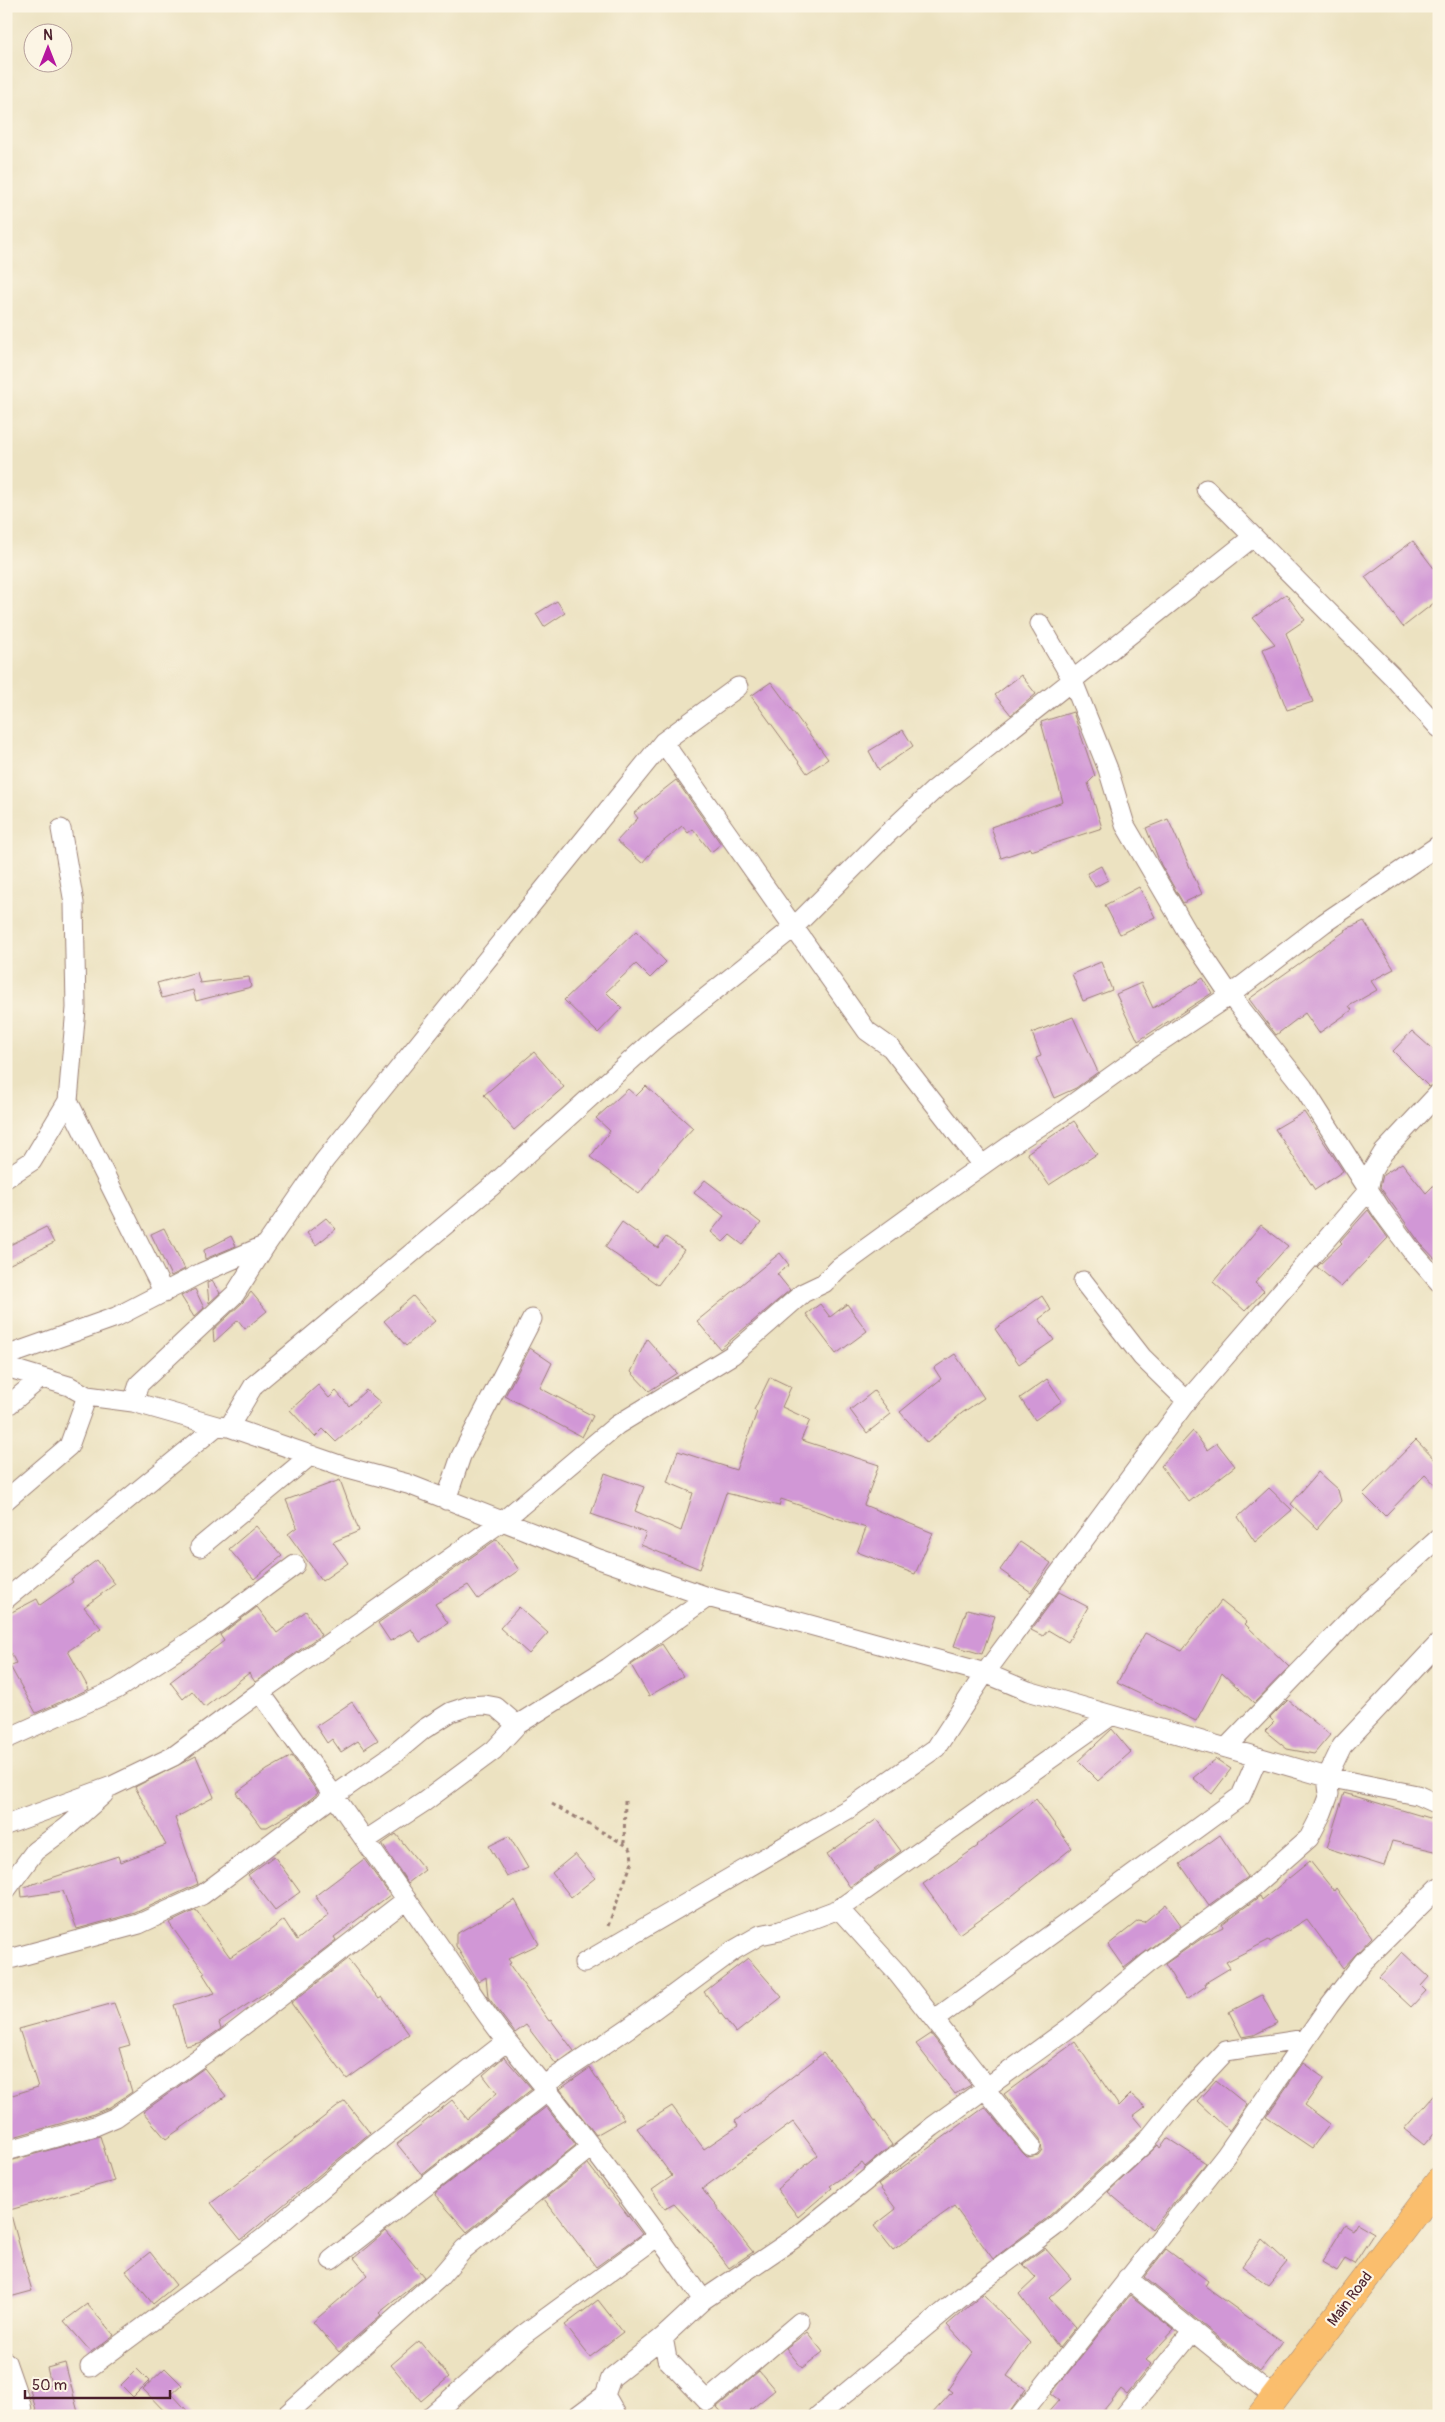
<svg xmlns="http://www.w3.org/2000/svg" width="1445" height="2422" viewBox="0 0 1445 2422" font-family="Pangolin,sans-serif">
	<rect width="100%" height="100%" fill="#fcf5e5"/>
	<filter id="ink" filterUnits="userSpaceOnUse"><feTurbulence type="fractalNoise" baseFrequency=".02" numOctaves="2"/><feDisplacementMap in="SourceGraphic" scale="10" xChannelSelector="R" yChannelSelector="G"/><feConvolveMatrix kernelMatrix="1 2 1 2 8 2 1 2 1" color-interpolation-filters="sRGB"/></filter>
	<filter id="wash" filterUnits="userSpaceOnUse"><feTurbulence type="fractalNoise" baseFrequency=".0096" numOctaves="4" result="noise"/><feDisplacementMap in="SourceGraphic" scale="20" xChannelSelector="R" yChannelSelector="G"/><feGaussianBlur stdDeviation="1.12" result="paint"/><feColorMatrix in="noise" values="0 0 0 0 0 0 0 0 0 0 0 0 0 0 0 0 0 1.4 0 .05"/><feComposite in="paint" operator="in"/></filter>
	<g filter="url(#wash)">
		<rect width="100%" height="100%" fill="#ece2c1"/>
		<g id="blocks">
			<path fill="#d197d6" d="M1413,541L1439,575V599L1403,627L1365,577Z
				M1286,594L1305,620L1286,633L1313,702L1287,710L1263,649L1275,644L1253,618Z
				M557,601L565,613L544,627L536,614Z
				M1021,675L1036,694L1011,715L995,695Z
				M771,682L828,759L807,773L751,696Z
				M1073,712L1095,776L1088,783L1102,828L1031,851L1030,848L1001,858L991,827L1063,802L1041,722Z
				M903,730L913,746L879,770L869,751Z
				M676,780L721,844L711,852L693,829L688,833L682,826L654,849L642,863L617,841L638,818L634,813Z
				M1168,819L1202,894L1183,903L1161,865L1146,828Z
				M1101,866L1108,880L1095,887L1087,873Z
				M1139,887L1155,917L1120,934L1105,905Z
				M1364,921L1394,969L1371,981L1377,990L1349,1006L1352,1010L1319,1033L1305,1013L1276,1035L1249,999L1345,931L1344,930Z
				M636,931L666,962L650,978L636,964L606,992L622,1008L598,1033L564,1000Z
				M1101,962L1112,990L1083,1001L1072,974Z
				M197,972L200,983L249,977L251,987L196,1001L193,990L162,998L157,983Z
				M1203,978L1212,993L1138,1041L1116,994L1141,983L1153,1008Z
				M1073,1017L1098,1072L1076,1088L1054,1098L1036,1058L1041,1056L1032,1033Z
				M1412,1031L1439,1055V1082L1429,1087L1393,1051Z
				M534,1052L564,1087L514,1130L484,1095Z
				M646,1086L693,1128L658,1167L659,1168L639,1194L590,1157L610,1131L596,1118L628,1089L636,1096Z
				M1304,1112L1343,1171L1315,1190L1275,1129Z
				M1074,1121L1097,1154L1049,1185L1027,1153Z
				M1402,1163L1426,1193L1439,1180V1263L1420,1243L1380,1187L1383,1175Z
				M705,1180L761,1223L743,1245L730,1235L723,1242L711,1232L724,1216L694,1193Z
				M1368,1210L1388,1238L1341,1287L1317,1267L1342,1243L1340,1241Z
				M326,1218L336,1229L316,1245L307,1233Z
				M622,1222L658,1248L666,1237L684,1250L658,1285L605,1247Z
				M1261,1225L1288,1246L1255,1283L1264,1291L1245,1311L1213,1282Z
				M46,1227L54,1243L6,1266V1247Z
				M164,1228L185,1269L171,1276L151,1234Z
				M231,1236L236,1246L205,1259L204,1250Z
				M780,1253L789,1265L777,1274L790,1290L720,1349L697,1321Z
				M212,1281L220,1293L209,1303L207,1283Z
				M195,1289L204,1308L194,1317L181,1296Z
				M251,1292L267,1311L245,1329L238,1320L214,1342L213,1330L243,1302Z
				M413,1296L435,1321L406,1346L384,1321Z
				M1042,1296L1051,1310L1039,1319L1054,1340L1019,1364L995,1329Z
				M820,1304L830,1317L847,1304L867,1331L836,1354L806,1314Z
				M647,1339L677,1373L649,1391L631,1372Z
				M530,1348L552,1363L540,1388L593,1416L582,1437L505,1396Z
				M955,1354L984,1398L962,1413L927,1443L900,1412L941,1379L934,1368Z
				M770,1377L791,1387L782,1407L810,1420L801,1440L879,1465L864,1505L933,1533L915,1574L857,1552L866,1528L781,1499L779,1506L726,1493L700,1569L641,1545L646,1533L591,1514L605,1473L644,1487L635,1511L681,1531L693,1493L667,1482L678,1451L736,1470L757,1412L754,1410Z
				M1047,1379L1062,1401L1035,1420L1020,1398Z
				M318,1385L329,1398L336,1391L349,1406L366,1390L381,1403L336,1442L323,1429L315,1437L290,1410Z
				M874,1391L891,1414L867,1433L850,1410Z
				M1193,1431L1207,1450L1217,1443L1235,1466L1189,1502L1161,1466Z
				M1416,1440L1439,1464V1488L1425,1475L1385,1516L1363,1494Z
				M1318,1472L1338,1490L1341,1501L1317,1529L1291,1504Z
				M340,1480L359,1531L333,1542L348,1563L322,1581L288,1534L297,1527L286,1500Z
				M1269,1488L1292,1510L1255,1542L1238,1517Z
				M256,1526L282,1556L254,1579L229,1549Z
				M497,1539L519,1570L478,1599L468,1585L435,1604L448,1623L420,1642L411,1629L390,1641L378,1623Z
				M1020,1542L1051,1563L1031,1592L1000,1570Z
				M97,1560L115,1584L84,1607L101,1628L68,1651L89,1689L36,1713L10,1666L16,1663L6,1644V1615L37,1599L40,1605L73,1582L71,1579Z
				M1059,1592L1088,1607L1068,1642L1048,1630L1043,1636L1031,1630Z
				M1221,1601L1247,1622L1245,1624L1289,1667L1254,1703L1222,1673L1196,1721L1117,1683L1145,1633L1182,1651Z
				M257,1607L277,1633L306,1611L321,1635L255,1682L249,1673L205,1707L192,1691L183,1699L170,1682L224,1641L220,1635Z
				M519,1607L548,1633L529,1654L500,1628Z
				M967,1609L995,1616L982,1654L954,1646Z
				M662,1644L683,1676L649,1696L631,1665Z
				M1288,1700L1330,1735L1314,1754L1287,1749L1265,1731L1274,1722L1270,1718Z
				M352,1702L378,1740L364,1749L358,1741L341,1752L332,1739L327,1743L316,1726Z
				M1112,1729L1131,1752L1098,1781L1078,1761Z
				M196,1756L214,1797L175,1818L198,1884L135,1913L77,1929L63,1891L22,1897L21,1888L118,1856L120,1862L166,1845L135,1787Z
				M292,1756L318,1793L298,1809L267,1827H261L236,1793L267,1770Z
				M1216,1759L1231,1769L1212,1794L1193,1778Z
				M1344,1793L1439,1821V1852L1392,1841L1384,1866L1327,1848Z
				M1036,1799L1072,1848L1008,1899L959,1934L923,1884L978,1846L977,1845Z
				M877,1819L901,1851L850,1887L827,1854Z
				M396,1834L425,1870L408,1883L382,1844Z
				M1220,1835L1248,1877L1209,1905L1180,1864Z
				M509,1836L528,1868L507,1877L489,1846Z
				M575,1854L595,1878L571,1897L552,1873Z
				M274,1856L300,1892L275,1910L248,1875Z
				M364,1859L390,1895L334,1937L336,1940L277,1985L219,2023L221,2029L216,2032L202,2042L186,2046L174,2005L215,1993L203,1974L205,1973L169,1923L196,1910L230,1957L260,1938L284,1920L297,1940L329,1915L315,1896Z
				M1310,1861L1334,1891L1336,1888L1372,1937L1343,1968L1307,1919L1270,1942L1269,1940L1226,1962L1230,1968L1205,1983L1206,1986L1186,2000L1165,1964L1205,1936L1223,1927L1222,1924L1260,1896L1262,1900Z
				M515,1900L539,1944L508,1959L511,1963L509,1964L549,2021L551,2020L574,2051L556,2064L526,2025L515,2033L488,1997L486,1977L478,1982L456,1946V1934Z
				M1166,1904L1181,1925L1124,1968L1108,1945L1138,1921L1144,1922Z
				M1402,1952L1429,1977L1421,1986L1426,1991L1411,2007L1379,1977Z
				M748,1958L782,1997L736,2033L704,1992Z
				M348,1959L379,1999L382,1997L409,2034L347,2079L291,2003Z
				M1262,1995L1277,2023L1254,2035L1242,2037L1229,2012Z
				M114,2003L130,2045L119,2048L132,2092L110,2107L91,2115L6,2139V2097L38,2087L19,2029Z
				M931,2034L971,2085L955,2094L936,2070L916,2044Z
				M1075,2042L1119,2106L1131,2094L1145,2107L1133,2116L1143,2128L1138,2134L1047,2218L993,2259L954,2206L893,2250L874,2226L896,2209L878,2185L985,2107L1023,2153L1027,2157L1038,2155L1042,2150L1040,2139L1004,2094Z
				M823,2053L844,2077L892,2145L865,2167L862,2163L830,2186L832,2188L798,2217L777,2189L818,2155L793,2122L702,2189L753,2252L729,2268L711,2244L674,2204L665,2209L652,2190L672,2176L637,2128L672,2106L704,2149L738,2126L735,2121Z
				M504,2057L532,2089L422,2175L397,2144L452,2100L467,2119L497,2093L483,2075Z
				M1303,2063L1324,2078L1305,2105L1330,2124L1312,2148L1266,2117Z
				M204,2068L226,2096L166,2139L143,2112Z
				M590,2068L624,2119L596,2135L560,2089Z
				M1216,2080L1247,2105L1229,2131L1197,2101Z
				M1439,2089V2127L1424,2145L1404,2129Z
				M345,2101L370,2133L241,2240L211,2203Z
				M546,2107L576,2145L467,2232L435,2195L436,2192Z
				M100,2136L114,2181L6,2211V2162Z
				M1167,2138L1206,2163L1152,2229L1108,2192L1158,2145L1160,2148Z
				M588,2164L642,2234L596,2267L544,2199Z
				M11,2215L32,2291L6,2298V2216Z
				M1357,2223L1374,2233L1354,2264L1345,2259L1337,2271L1322,2262L1345,2225L1353,2230Z
				M386,2231L424,2277L379,2313L381,2315L339,2352L313,2322L368,2275L354,2258Z
				M1262,2239L1287,2262L1268,2285L1242,2266Z
				M1045,2248L1071,2278L1049,2298L1076,2327L1059,2348L1019,2294L1036,2278L1023,2264Z
				M1166,2249L1208,2281L1205,2286L1282,2342L1260,2371L1144,2277Z
				M150,2252L176,2285L153,2304L126,2271Z
				M983,2294L1030,2343L1007,2376L1026,2389L1007,2416H930L952,2392L948,2389L973,2353L947,2325Z
				M1130,2295L1174,2330L1146,2360L1151,2364L1127,2394L1121,2389L1099,2416H1045L1059,2400L1051,2394Z
				M598,2300L623,2332L590,2357L565,2325Z
				M87,2304L114,2335L91,2352L64,2321Z
				M807,2332L823,2352L802,2368L786,2348Z
				M419,2341L449,2377L421,2401L391,2365Z
				M65,2363L79,2416H38L30,2390L51,2384L47,2368Z
				M165,2368L182,2385L172,2394L192,2416H169L143,2389Z
				M137,2369L149,2381L133,2397L121,2385Z
				M759,2371L775,2390L743,2416H725L717,2407Z"/>
		</g>
	</g>
	<g filter="url(#ink)">
		<use href="#blocks" fill-opacity="0" stroke="#9b8076" stroke-width="1"/>
		<g fill="none" stroke-linecap="round" stroke-linejoin="round">
			<g stroke="#9b8076" stroke-width="21">
				<path id="street" d="M1206,489L1392,676L1439,728
					M1040,624L1072,679L1108,769L1125,825L1188,933L1230,995L1303,1087L1382,1211L1411,1250L1439,1282
					M663,742L867,1031L891,1048L982,1165
					M68,1101L164,1293
					M6,1178L32,1161L68,1101L76,1008L74,903L61,829
					M1083,1281L1142,1357L1187,1401
					M6,1356L116,1317L201,1273L266,1245L324,1161L663,742L738,687
					M6,1367L69,1386L87,1396L133,1402L217,1426L229,1427L345,1467L408,1484L599,1559L708,1597L985,1673L1028,1691L1327,1777L1417,1795L1439,1805
					M133,1402L139,1384L235,1294L266,1245
					M6,1407L41,1378
					M229,1427L254,1385L492,1186L659,1035L793,928L886,835L934,790L1253,537
					M6,1500L69,1446L87,1396
					M446,1500L461,1456L532,1319
					M200,1547L311,1455
					M6,1599L217,1426
					M260,1692C322,1777 380,1863 441,1948C463,1979 483,2012 507,2041C576,2124 641,2211 703,2300
					M6,1739L117,1689L209,1629L295,1565
					M1226,1748L1356,1613L1439,1538
					M6,1825L112,1786L174,1756L260,1692L504,1520L617,1425L732,1355L803,1293L824,1283L839,1268L926,1205L1008,1147L1063,1111L1152,1047L1230,995L1324,923L1439,845
					M366,1840L424,1802L494,1750L517,1725L608,1668L708,1597
					M6,1890L35,1851L66,1828L104,1794
					M839,1909L898,1974L987,2087
					M6,1960L139,1924L202,1895L335,1795L394,1754L424,1729L451,1712L469,1706L485,1705L496,1707L517,1725
					M584,1963L850,1808L936,1748L985,1673L1187,1401L1368,1191L1372,1171L1383,1153L1439,1093
					M934,2020L1241,1796L1258,1757
					M544,2085L630,2027L734,1950L760,1935L780,1931L839,1909L1112,1715
					M985,2089L1031,2146
					M6,2151L95,2126L116,2117L223,2041L406,1900
					M331,2260L548,2091
					M1127,2278L1274,2397
					M663,2337L667,2359L707,2401L800,2322
					M6,2362L21,2405L23,2416
					M90,2367L261,2240L372,2146L507,2041
					M285,2416L439,2278L464,2249L591,2147
					M431,2416L523,2335L658,2236
					M577,2416L605,2395
					M617,2416L605,2395L611,2378L663,2337L703,2300L799,2235L932,2127L1076,2023L1148,1963L1252,1888L1293,1852L1309,1838L1322,1813L1329,1794L1327,1777L1342,1746L1439,1643
					M818,2416L971,2289L1054,2227L1146,2142L1179,2101L1226,2051L1306,2039
					M1020,2416L1226,2155L1329,2006L1363,1962L1439,1887
					M1124,2416L1193,2331"/>
			</g>
			<g stroke="#9b8076" stroke-width="29">
				<path id="primary" d="M1261,2416L1439,2182"/>
			</g>
			<path stroke="#9b8076" stroke-width="3" stroke-dasharray="4 4" stroke-linecap="butt" d="M552,1804L624,1844L631,1850L632,1862L608,1926
				M624,1844L625,1801"/>
			<use href="#street" stroke="#fff" stroke-width="19"/>
			<use href="#primary" stroke="#fabe6d" stroke-width="28"/>
		</g>
	</g>
	<g text-anchor="middle" dominant-baseline="central" stroke-width="4.5" stroke-linejoin="round" paint-order="stroke">
		<g font-size="15" fill="#4a1f2b" stroke="#fcf5e5">
			<text transform="translate(1350 2299) rotate(-53)">Main Road</text>
		</g>
	</g>
	<rect width="1445" height="2422" fill="none" stroke="#fcf5e5" stroke-width="25"/>
	<g transform="translate(48 48)"><circle r="24" fill="#fcf5e5" stroke="#b59f9b"/>
	<path d="M0-4L9 19L0 12L-9 19Z" fill="#b5179e"/>
	<text y="-8" font-size="14" font-weight="bold" text-anchor="middle" fill="#4a1f2b">N</text>
	</g>
	<path d="M25 2390v8h145v-8" fill="none" stroke="#4a1f2b" stroke-width="2.5"/>
	<text x="32" y="2390" font-size="15" fill="#4a1f2b" stroke="#fcf5e5" stroke-width="4" paint-order="stroke">50 m</text>
</svg>
